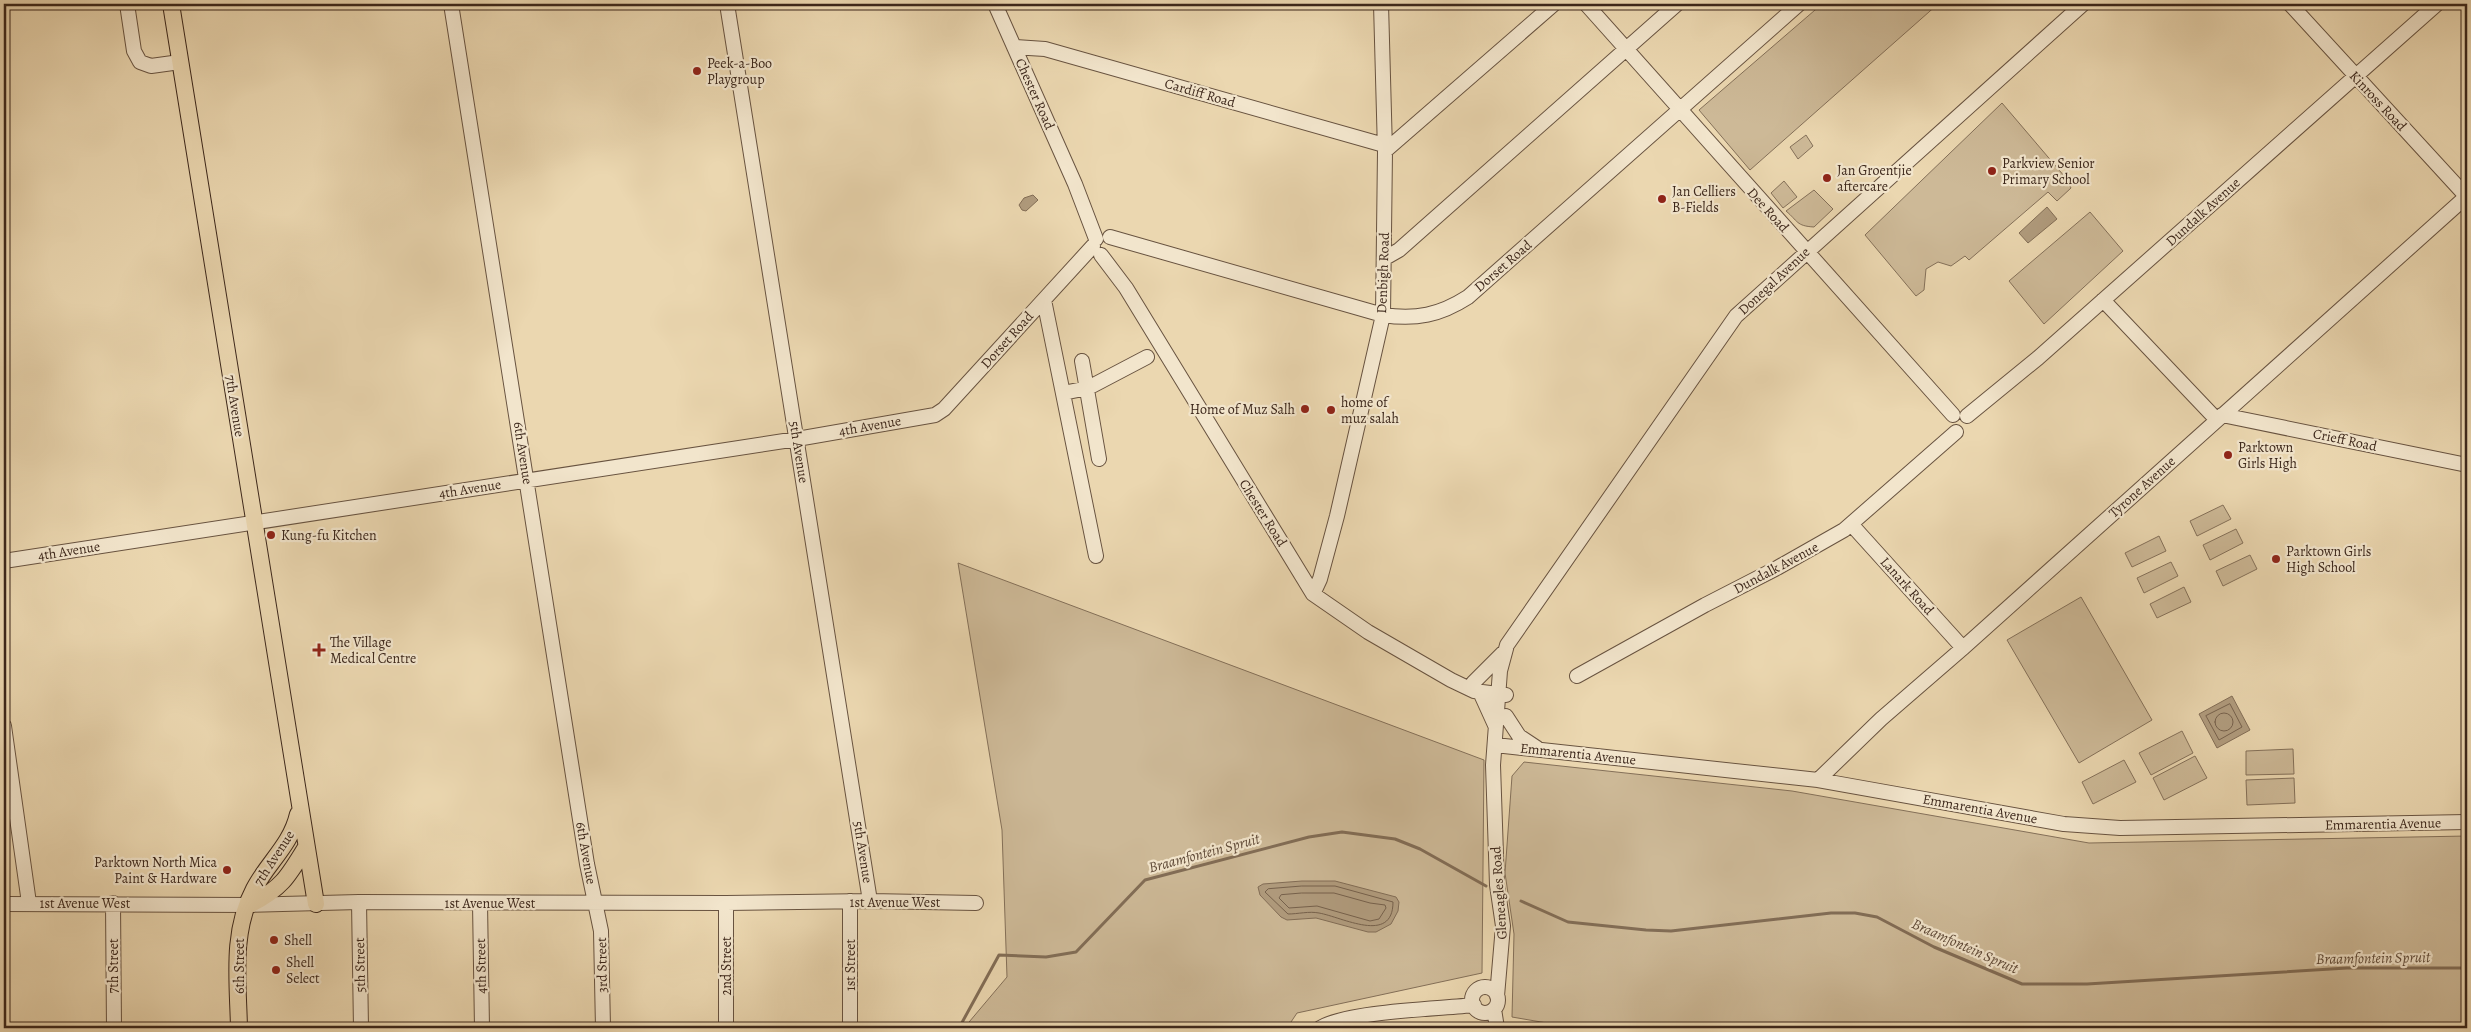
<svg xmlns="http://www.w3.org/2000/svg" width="2471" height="1032" viewBox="0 0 2471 1032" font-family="Alegreya,serif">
	<rect width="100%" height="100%" fill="#ebd7b0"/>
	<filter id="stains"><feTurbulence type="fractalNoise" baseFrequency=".004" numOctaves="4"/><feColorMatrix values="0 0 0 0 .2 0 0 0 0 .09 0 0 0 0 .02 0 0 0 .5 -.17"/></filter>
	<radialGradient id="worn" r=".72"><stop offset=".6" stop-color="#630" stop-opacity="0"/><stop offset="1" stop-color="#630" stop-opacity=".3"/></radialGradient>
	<path fill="#cdb997" stroke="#847059" d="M1822,4H1938L1750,170L1699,110Z
		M2002,103L2065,177L2071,188L2057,201L2048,192L1969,260L1965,256L1951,266L1938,262L1926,269L1924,290L1916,296L1865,235Z
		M1806,135L1813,146L1798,159L1790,147Z
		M1784,181L1797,197L1783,208L1771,193Z
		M1814,190L1833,209L1814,227C1796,226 1798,221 1786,211Z
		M2090,212L2123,251L2044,324L2009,281Z
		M2223,505L2231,519L2197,536L2190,521Z
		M2236,529L2243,543L2210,560L2203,545Z
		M2159,536L2166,551L2132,567L2125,553Z
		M2250,555L2257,569L2223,586L2216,571Z
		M2171,562L2178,576L2144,593L2137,578Z
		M958,563L1484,760L1482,973L1297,1013L1287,1028H964L1007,977L1002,830Z
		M2184,587L2191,602L2157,618L2150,604Z
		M2081,597L2152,720L2079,763L2007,640Z
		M2182,731L2193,753L2151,775L2139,753Z
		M2293,749L2294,774L2246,775V751Z
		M2195,756L2207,778L2164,800L2153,778Z
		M2124,760L2136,782L2093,804L2082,782Z
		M1524,762L1792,791L2089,843L2467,836V1028H1576L1512,1017L1514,934L1505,873L1512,776Z
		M2294,778L2295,803L2247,805L2246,780Z"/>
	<path fill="#b09b7d" stroke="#826d56" d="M1033,195L1038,200L1026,211L1022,210L1019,205L1024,198Z
		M2047,207L2057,219L2028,243L2019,233Z
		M2232,696L2250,730L2217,748L2199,714Z
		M1302,881H1335L1396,897L1399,902L1398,911L1391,924L1376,932H1368L1316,918L1287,920L1281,917L1260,895L1258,887L1263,884Z"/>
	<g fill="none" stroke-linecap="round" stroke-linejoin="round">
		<path stroke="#76614c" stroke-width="1" d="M2230,704L2242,727L2219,740L2206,716Z
			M2215 722a9 9 0 1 1 18 0a9 9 0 1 1-18 0Z
			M1302,886H1335L1393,902C1393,945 1342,917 1319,913C1309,911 1298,914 1288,914L1265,892L1268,889Z
			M1302,893H1334L1370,903L1385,905L1386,908L1379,919L1370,921L1317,906L1289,908L1279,898L1281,895Z"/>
		<path stroke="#826d56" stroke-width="3" d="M1521,901L1568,922L1646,930L1671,931L1831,913H1855L1877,917L1934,947L2022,984H2087L2347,968H2467
			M959,1028L999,955L1046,957L1076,952L1145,880L1309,837L1342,832L1395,839L1420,849L1486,886"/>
		<g stroke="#685340" stroke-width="16">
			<path id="minor" d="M127,4L134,51L140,62L151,66L180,62
				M451,4L587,864L601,931L603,1028
				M727,4L870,901
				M995,4L1075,184L1096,239
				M1586,4L1953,415
				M2290,4L2467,197
				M1014,47L1045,49L1384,145
				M1385,151L1554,4
				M1110,237L1383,315C1416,320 1440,315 1468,297L1799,4
				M1101,255L1126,288L1313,594L1368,632L1451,680L1474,691L1506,695
				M1385,258L1399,250L1677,4
				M1044,300L1096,556
				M2103,300L2217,420
				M1082,361L1099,459
				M1063,393L1088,388L1147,357
				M2222,415L2467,465
				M1967,416L2038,358L2437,4
				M1851,524L1963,648
				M4,561L797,439L935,415L944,409L1093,246
				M1313,594L1320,579L1337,516L1383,315L1385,151L1381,4
				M1577,676L1705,605L1777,568L1844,530L1956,432
				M1473,683L1503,653
				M1480,692L1495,725
				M1506,716L1519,736L1537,748
				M4,726L29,903
				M1495,745L1818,780L2064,824L2120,828L2467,822
				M1818,780L1881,719L1963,648L2467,196
				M850,901V1028
				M359,902L361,1028
				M113,903L114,1028
				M480,903L482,1028
				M726,903V1028
				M4,904L249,905L359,902L726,903L870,901L976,903
				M1472 1000a13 13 0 1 1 26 0a13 13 0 1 1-26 0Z
				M1497,996L1503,926L1497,885L1493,765L1500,671L1507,645L1736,316L2083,4
				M1494,1009L1497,1028
				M1320,1028C1348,1011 1438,1009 1474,1005"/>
		</g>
		<g stroke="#3c271b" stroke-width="18">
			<path id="major" d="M171,4L316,904
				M249,905C281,889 288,877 306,847
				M239,1028C238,981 231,932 254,889C268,862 291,845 298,814"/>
		</g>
		<use href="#minor" stroke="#f2e5cc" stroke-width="14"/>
		<use href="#major" stroke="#ebd7b0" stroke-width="16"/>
	</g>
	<g fill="#8f2418" stroke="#f2e5cc" stroke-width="2">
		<circle cx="697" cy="71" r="5"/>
		<circle cx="1992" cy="171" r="5"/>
		<circle cx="1827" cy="178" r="5"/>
		<circle cx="1662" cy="199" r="5"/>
		<circle cx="1305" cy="409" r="5"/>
		<circle cx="1331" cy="410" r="5"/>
		<circle cx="2228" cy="455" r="5"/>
		<circle cx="271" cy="535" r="5"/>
		<circle cx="2276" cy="559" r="5"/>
		<path d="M316.5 642.5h5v5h5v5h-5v5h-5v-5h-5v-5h5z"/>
		<circle cx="227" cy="870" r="5"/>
		<circle cx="274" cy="940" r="5"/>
		<circle cx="276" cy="970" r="5"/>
	</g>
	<g text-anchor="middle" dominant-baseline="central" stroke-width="4.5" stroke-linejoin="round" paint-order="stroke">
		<g font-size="14" fill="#3c271b" stroke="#f2e5cc" text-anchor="start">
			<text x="707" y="63">Peek-a-Boo<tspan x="707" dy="16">Playgroup</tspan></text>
			<text x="2002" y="163">Parkview Senior<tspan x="2002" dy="16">Primary School</tspan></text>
			<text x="1837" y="170">Jan Groentjie<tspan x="1837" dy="16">aftercare</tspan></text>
			<text x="1672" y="191">Jan Celliers<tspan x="1672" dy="16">B-Fields</tspan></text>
			<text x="1341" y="402">home of<tspan x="1341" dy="16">muz salah</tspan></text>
			<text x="1295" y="409" text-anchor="end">Home of Muz Salh</text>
			<text x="2238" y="447">Parktown<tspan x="2238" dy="16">Girls High</tspan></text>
			<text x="281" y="535">Kung-fu Kitchen</text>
			<text x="2286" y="551">Parktown Girls<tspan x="2286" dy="16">High School</tspan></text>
			<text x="330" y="642">The Village<tspan x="330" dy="16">Medical Centre</tspan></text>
			<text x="217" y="862" text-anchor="end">Parktown North Mica<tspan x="217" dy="16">Paint &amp; Hardware</tspan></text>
			<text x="284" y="940">Shell</text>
			<text x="286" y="962">Shell<tspan x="286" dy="16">Select</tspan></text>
		</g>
		<g font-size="14" fill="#3c271b" stroke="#f2e5cc">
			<text transform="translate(1200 93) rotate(16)">Cardiff Road</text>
			<text transform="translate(1035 94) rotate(66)">Chester Road</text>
			<text transform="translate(2378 101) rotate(47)">Kinross Road</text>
			<text transform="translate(1768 210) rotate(48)">Dee Road</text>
			<text transform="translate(2203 212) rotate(-42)">Dundalk Avenue</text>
			<text transform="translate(1503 266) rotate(-41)">Dorset Road</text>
			<text transform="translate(1383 273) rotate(-88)">Denbigh Road</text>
			<text transform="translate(1774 281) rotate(-43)">Donegal Avenue</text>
			<text transform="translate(1007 340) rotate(-48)">Dorset Road</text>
			<text transform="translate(235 406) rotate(81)">7th Avenue</text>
			<text transform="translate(870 426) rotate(-10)">4th Avenue</text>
			<text transform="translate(2345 440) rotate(12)">Crieff Road</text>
			<text transform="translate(799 452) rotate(81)">5th Avenue</text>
			<text transform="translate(523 453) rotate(81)">6th Avenue</text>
			<text transform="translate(2142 487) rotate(-42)">Tyrone Avenue</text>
			<text transform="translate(470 489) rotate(-9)">4th Avenue</text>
			<text transform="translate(1263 513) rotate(58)">Chester Road</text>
			<text transform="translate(69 551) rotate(-9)">4th Avenue</text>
			<text transform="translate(1776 568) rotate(-28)">Dundalk Avenue</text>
			<text transform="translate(1907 586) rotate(48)">Lanark Road</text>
			<text transform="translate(1578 754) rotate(6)">Emmarentia Avenue</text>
			<text transform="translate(1980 809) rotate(10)">Emmarentia Avenue</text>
			<text transform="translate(2383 824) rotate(-1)">Emmarentia Avenue</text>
			<text transform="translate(863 852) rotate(81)">5th Avenue</text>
			<text transform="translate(586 853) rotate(80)">6th Avenue</text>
			<text transform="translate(274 858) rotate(-57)">7th Avenue</text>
			<text transform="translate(1499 893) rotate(-94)">Gleneagles Road</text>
			<text x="895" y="902">1st Avenue West</text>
			<text x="85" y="903">1st Avenue West</text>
			<text x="490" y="903">1st Avenue West</text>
			<text transform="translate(360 965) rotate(-91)">5th Street</text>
			<text transform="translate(602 965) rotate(-91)">3rd Street</text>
			<text transform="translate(850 965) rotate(-90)">1st Street</text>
			<text transform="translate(113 966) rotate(-90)">7th Street</text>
			<text transform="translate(239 966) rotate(-90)">6th Street</text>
			<text transform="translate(481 966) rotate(-91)">4th Street</text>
			<text transform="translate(726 966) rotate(-90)">2nd Street</text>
		</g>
		<g font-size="15" font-style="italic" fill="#5f4a38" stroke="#f2e5cc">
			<text transform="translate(1204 853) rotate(-15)">Braamfontein Spruit</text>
			<text transform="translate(1965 946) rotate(24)">Braamfontein Spruit</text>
			<text transform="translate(2373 958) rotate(-1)">Braamfontein Spruit</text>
		</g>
	</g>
	<rect width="2471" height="1032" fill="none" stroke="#ebd7b0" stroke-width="20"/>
	<rect x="5" y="5" width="2461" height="1022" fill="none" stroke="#3c271b" stroke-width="2.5"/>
	<rect x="10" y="10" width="2451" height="1012" fill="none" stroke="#3c271b"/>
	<rect width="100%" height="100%" filter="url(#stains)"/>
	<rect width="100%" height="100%" fill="url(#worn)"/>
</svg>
